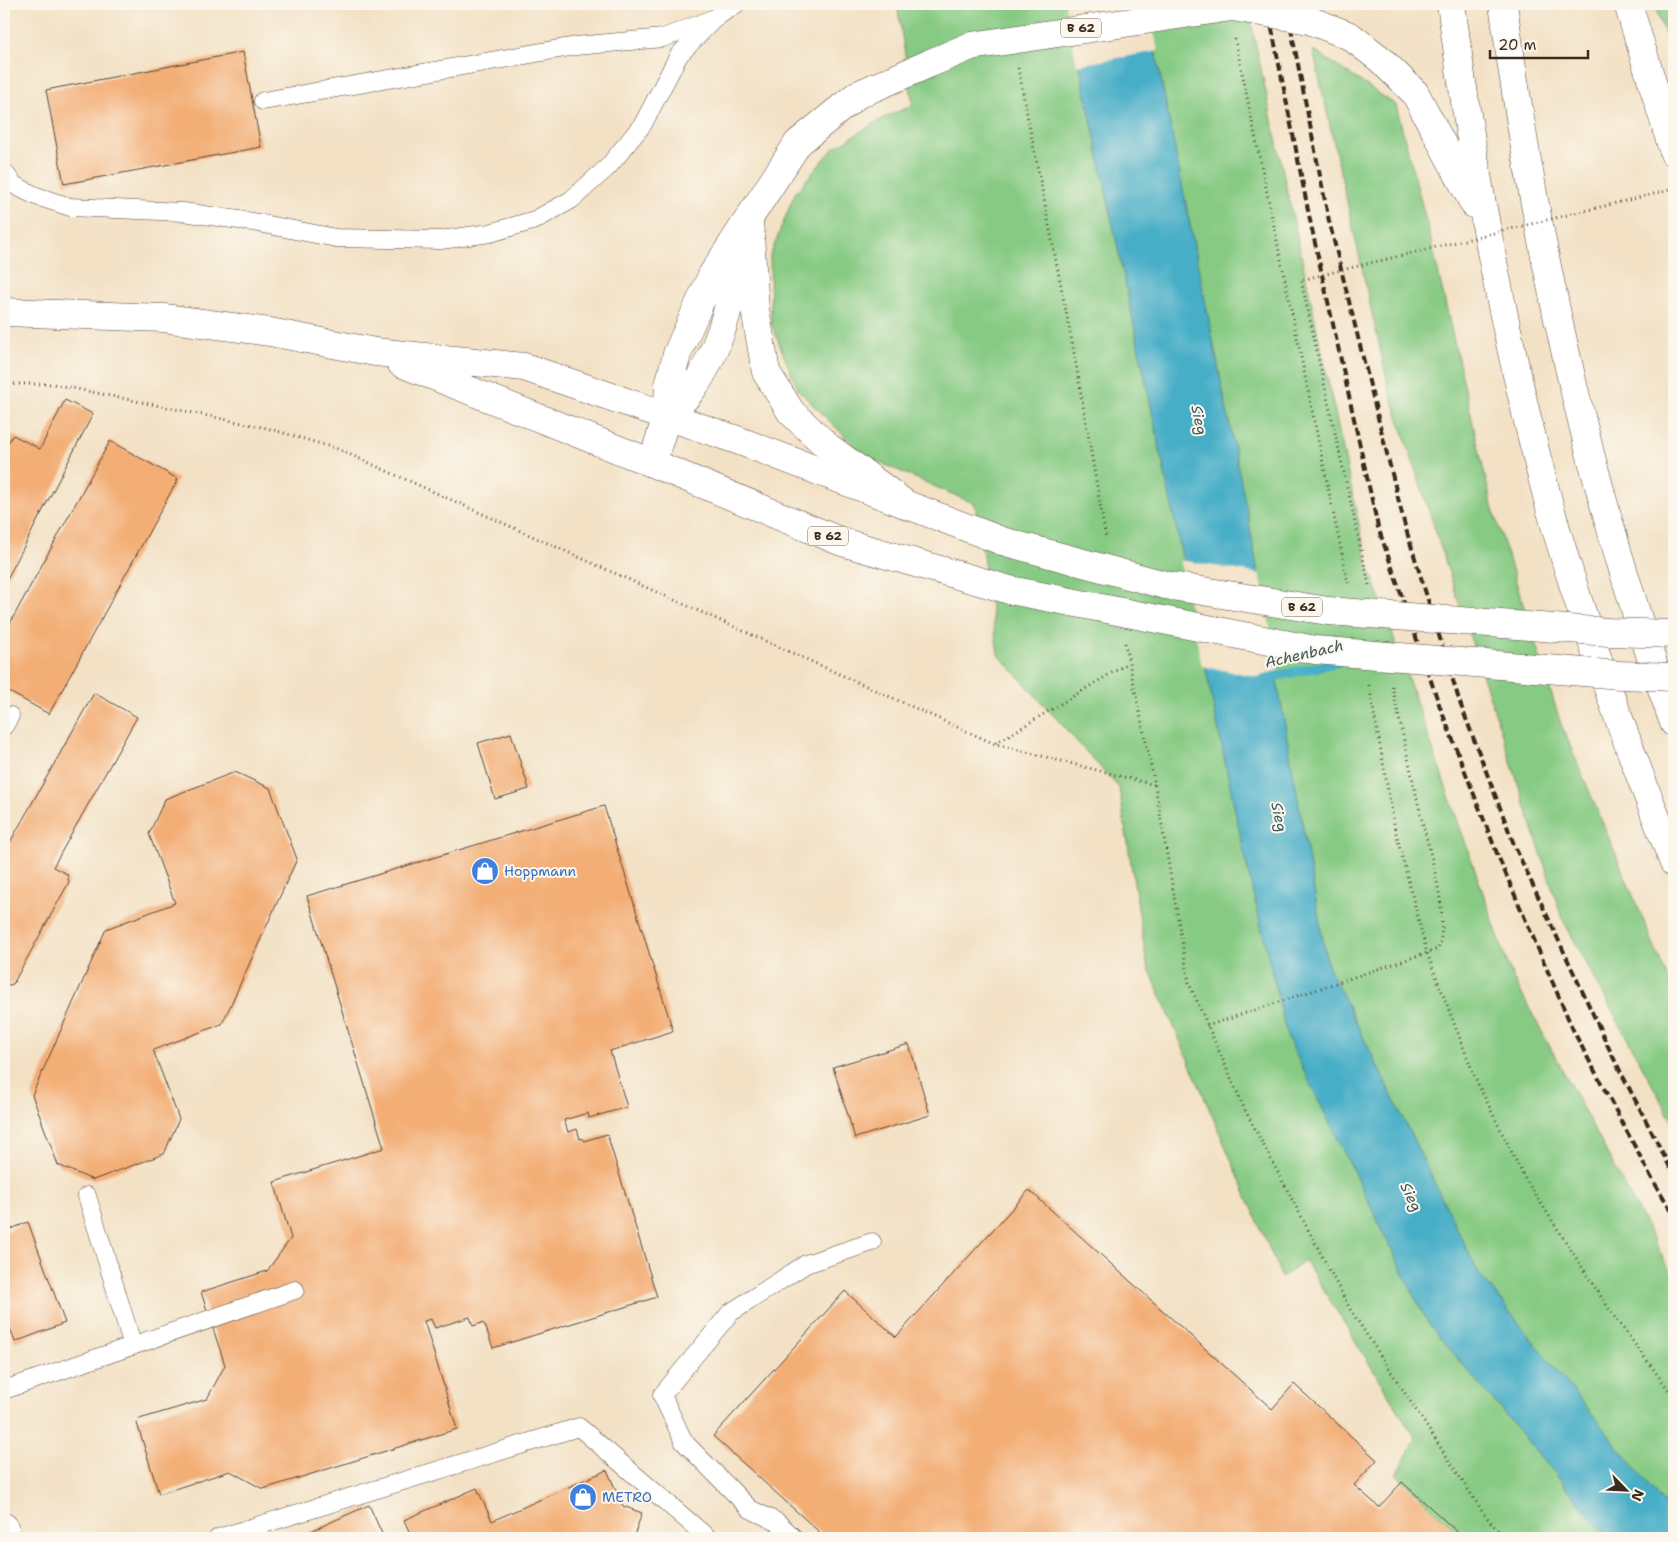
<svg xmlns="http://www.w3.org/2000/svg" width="1678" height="1542" viewBox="0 0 1678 1542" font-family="'Shantell Sans',sans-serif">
	<rect width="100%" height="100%" fill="#fbf7ec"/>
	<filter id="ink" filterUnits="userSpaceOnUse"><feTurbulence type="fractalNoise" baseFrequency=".02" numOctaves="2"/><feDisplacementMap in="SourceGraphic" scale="10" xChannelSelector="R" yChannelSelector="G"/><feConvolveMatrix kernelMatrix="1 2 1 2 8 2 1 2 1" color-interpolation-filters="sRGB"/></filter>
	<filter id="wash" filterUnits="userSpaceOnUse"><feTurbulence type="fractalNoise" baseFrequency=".0096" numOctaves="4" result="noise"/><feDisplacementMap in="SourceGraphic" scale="20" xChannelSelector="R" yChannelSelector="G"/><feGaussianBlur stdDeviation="1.12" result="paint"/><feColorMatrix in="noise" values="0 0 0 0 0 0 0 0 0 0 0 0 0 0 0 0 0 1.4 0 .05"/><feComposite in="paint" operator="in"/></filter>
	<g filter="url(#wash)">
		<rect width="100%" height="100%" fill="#f3e1c5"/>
		<path fill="#86ca83" stroke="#607a50" d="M897,4H1067L1247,867L1287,1036L1428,1323L1609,1538H1464L1396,1474L1416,1439L1305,1260L1282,1278L1147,964L1119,788L998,654L975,504L865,456L798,390L771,323L770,256L795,193L834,148L883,118L913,105Z
			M1146,4H1247L1367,561L1512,976L1674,1278V1516L1479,1274L1327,963L1248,517Z
			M1654,4H1674V59Z
			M1313,50L1396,105L1428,228L1492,506L1561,724L1674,993V1125L1562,918L1389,389Z"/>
		<path fill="#47aec7" stroke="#416c72" d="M1067,4H1146L1248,517L1327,963L1479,1274L1674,1516V1538H1609L1428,1323L1287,1036L1247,867Z"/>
		<path fill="#f3e1c5" d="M1065,4H1148L1158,51L1077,65Z
			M1180,560L1260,574L1280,681L1202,666Z"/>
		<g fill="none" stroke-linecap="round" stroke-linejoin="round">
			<path stroke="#47aec7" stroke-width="10" d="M1264,679L1338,662"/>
		</g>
		<g id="blocks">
			<path fill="#f3ae76" d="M243,52L261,147L64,184L46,90Z
				M65,400L93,414L4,585V449L13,435L40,449Z
				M110,441L178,479L49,714L4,689V634Z
				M94,693L137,717L53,867L67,874L69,882L13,984L4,986V853Z
				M511,733L529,789L495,799L478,743Z
				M235,772L270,788L297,859L222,1024L153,1050L179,1119L164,1154L93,1180L58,1165L32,1095L106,929L175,903L149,834L165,799Z
				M604,806L673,1031L610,1051L627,1107L589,1118L588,1113L564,1120L568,1132L577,1129L580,1139L582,1138L584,1141L607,1134L657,1297L493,1348L485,1325L482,1323L473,1326L470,1317L435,1328L431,1319L424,1321L457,1429L263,1489L230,1471L159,1494L136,1420L207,1399L225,1365L201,1292L267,1271L291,1238L274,1182L384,1148L307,896Z
				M909,1044L930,1115L855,1138L833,1067Z
				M1029,1190L1272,1409L1294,1384L1377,1460L1354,1485L1379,1507L1402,1482L1464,1538H826L713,1436L845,1291L896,1337Z
				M28,1222L65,1323L15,1342L4,1312V1232Z
				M607,1470L623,1506L642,1513L635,1533L637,1538H412L404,1520L477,1488L492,1521Z
				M369,1505L384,1538H312L309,1532Z"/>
		</g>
	</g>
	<g filter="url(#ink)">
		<use href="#blocks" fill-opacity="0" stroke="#574537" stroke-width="1"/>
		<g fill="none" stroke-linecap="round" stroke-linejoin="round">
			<g stroke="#574537" stroke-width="19">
				<path id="service" d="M263,101L576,46L663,38L715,18L736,4
					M4,172L14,185L36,196L70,207L183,212L253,222L336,238L441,240L490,233L535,220L571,200L608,167L643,124L679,55L715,18
					M4,726L10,716
					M87,1196L133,1346
					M4,1390L295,1290
					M218,1538L579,1427L708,1538
					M794,1538L777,1522L750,1509L684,1442L662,1395L730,1313L806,1264L872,1242"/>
			</g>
			<g stroke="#574537" stroke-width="29">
				<path id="secondary" d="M4,312L164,318L270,332L375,352L524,367L667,416
					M401,363L652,463
					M4,1527L8,1538"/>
			</g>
			<g stroke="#574537" stroke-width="29">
				<path id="primary" d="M1002,541L737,440L667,416L652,463L842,542L1010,590"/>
			</g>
			<g stroke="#574537" stroke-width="29">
				<path id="trunk" d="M1451,4C1473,172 1505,340 1549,504C1583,626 1627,745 1674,863
					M1503,4C1536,249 1589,491 1674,723
					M1628,4L1674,153
					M1309,20L1350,36L1380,59L1415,93L1474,204
					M749,220L755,309L766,372L791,412L828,447L908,506
					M667,416L669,385L677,354L712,275L798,143L857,95L933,62
					M667,416C675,408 684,400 691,391C722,349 731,297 743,247"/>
			</g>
			<path stroke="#574537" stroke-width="3" stroke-dasharray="1 4" stroke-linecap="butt" d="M1235,39L1348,583
				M1018,68L1073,347L1106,539
				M4,384H53L267,428L338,449L995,744L1155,785
				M1125,643L1155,785L1189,983L1244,1108L1350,1309L1484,1514L1504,1538
				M1369,685L1395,829L1427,953L1476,1080L1524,1177L1611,1312L1674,1397
				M996,743L1128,663
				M1207,1026L1438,949C1451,915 1428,848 1420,812"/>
			<use href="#service" stroke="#fff" stroke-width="18"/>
			<use href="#secondary" stroke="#fff" stroke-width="28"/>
			<use href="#primary" stroke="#fff" stroke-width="28"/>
			<use href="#trunk" stroke="#fff" stroke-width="28"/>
			<path stroke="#3b2a1e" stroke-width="4" stroke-dasharray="8 4" stroke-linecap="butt" d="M1267,4L1311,225L1378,527L1440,707L1498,856L1574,1032L1651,1177L1674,1215
				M1286,4L1329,221L1405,526L1460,703L1515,847L1613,1057L1674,1175"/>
			<g stroke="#574537" stroke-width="29" stroke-linecap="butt">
				<path id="primary-bridge" d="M1002,541L1165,585L1328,611L1608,632L1674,634
					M1010,590L1315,650L1620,675L1674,677"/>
			</g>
			<g stroke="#574537" stroke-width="29" stroke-linecap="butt">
				<path id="trunk-bridge" d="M933,62L971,46L1232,7L1309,20"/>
			</g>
			<path stroke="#574537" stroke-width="3" stroke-dasharray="1 4" stroke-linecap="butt" d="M1369,585L1301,280L1674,189
				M1392,686L1420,812"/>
			<use href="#primary-bridge" stroke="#fff" stroke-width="28"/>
			<use href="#trunk-bridge" stroke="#fff" stroke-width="28"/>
		</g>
	</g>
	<defs>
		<g id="shop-disc" transform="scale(1.4375)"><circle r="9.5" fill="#3f7fe0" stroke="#fbf7ec"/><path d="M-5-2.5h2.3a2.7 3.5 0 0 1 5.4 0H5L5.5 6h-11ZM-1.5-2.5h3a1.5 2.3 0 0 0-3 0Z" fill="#fff"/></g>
	</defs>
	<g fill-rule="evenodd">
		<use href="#shop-disc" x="485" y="871"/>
		<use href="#shop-disc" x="583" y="1497"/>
	</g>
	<g text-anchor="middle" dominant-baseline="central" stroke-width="4" stroke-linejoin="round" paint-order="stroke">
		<g fill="#fbf7ec" stroke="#75685c" stroke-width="1">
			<rect x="1061" y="18.5" width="40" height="19" rx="4"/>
			<rect x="808" y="526.5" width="40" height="19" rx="4"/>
			<rect x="1282" y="597.5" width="40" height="19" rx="4"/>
		</g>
		<g font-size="12" font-weight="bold" fill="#3b2a1e">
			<text x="1081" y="28">B 62</text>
			<text x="828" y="536">B 62</text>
			<text x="1302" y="607">B 62</text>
		</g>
		<g font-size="14" fill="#366cbe" stroke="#fbf7ec" text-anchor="start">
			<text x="504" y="871">Hoppmann</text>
			<text x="602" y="1497">METRO</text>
		</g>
		<g font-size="15" font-style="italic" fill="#3f5859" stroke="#fbf7ec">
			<text transform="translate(1199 420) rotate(79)">Sieg</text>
			<text transform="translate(1304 654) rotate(-13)">Achenbach</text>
			<text transform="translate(1279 817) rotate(79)">Sieg</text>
			<text transform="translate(1411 1197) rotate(65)">Sieg</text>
		</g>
	</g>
	<rect width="1678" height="1542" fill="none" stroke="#fbf7ec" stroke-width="20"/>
	<g transform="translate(1626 1490) rotate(114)" stroke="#fbf7ec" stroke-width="4" paint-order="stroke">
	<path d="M0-4L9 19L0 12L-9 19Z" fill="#3b2a1e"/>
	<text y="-8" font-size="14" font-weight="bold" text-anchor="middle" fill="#3b2a1e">N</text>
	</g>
	<path d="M1490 50v8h98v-8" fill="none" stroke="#3b2a1e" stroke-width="2.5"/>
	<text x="1498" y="50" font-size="15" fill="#3b2a1e" stroke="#fbf7ec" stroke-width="4" paint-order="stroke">20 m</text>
</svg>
